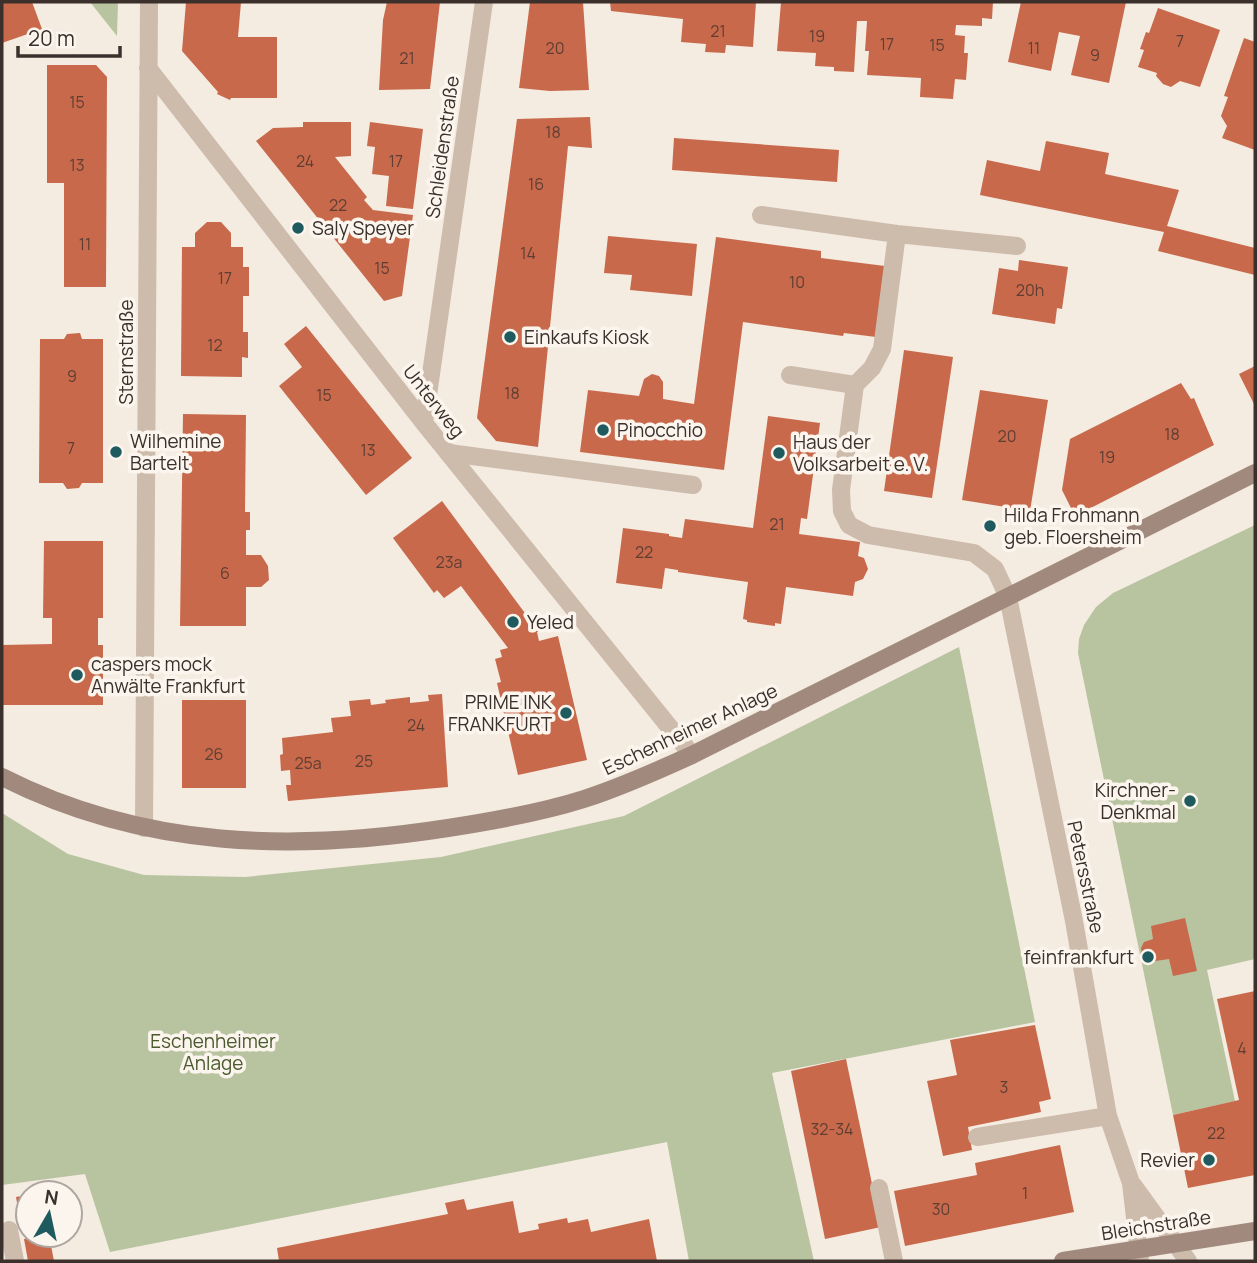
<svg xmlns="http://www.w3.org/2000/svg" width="1257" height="1263" viewBox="0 0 1257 1263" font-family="Manrope,sans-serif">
	<rect width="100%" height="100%" fill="#f4ebe1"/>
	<path fill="#b8c4a0" d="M90,2H118L117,36Z
		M1255,525V959L1207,970L1235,1101L1173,1115L1078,653L1079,639L1084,625L1096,607L1113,593Z
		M959,647L1035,1022L772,1073L814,1261H689L667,1142L110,1252L85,1174L2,1185V813L68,854L144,875L245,877L441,857L624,816Z"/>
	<path fill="#c8694b" d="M2,2H32L42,29L2,43Z
		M186,2H241L238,37H277V98H231L230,100L217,94L218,92L182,51Z
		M387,2H440L430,89L379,90L383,20Z
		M530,2H583L589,90L550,91L519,88Z
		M610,2H756L753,47L726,45L725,53L705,52L706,44L681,42L683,19L611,11Z
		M781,2H993L992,19L982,18V26L956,25L955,35L965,36L964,53H968L966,80L955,79L953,99L920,97L921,78L867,75L869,51H865L867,21H857L854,72L834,71V67L815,66L816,53L777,51Z
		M1021,2H1126L1109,83L1071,75L1080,36L1059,32L1051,71L1008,62Z
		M1158,8L1220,30L1200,87L1180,81L1171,87L1163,84L1156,76L1157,73L1138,67L1144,50L1140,49L1146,32L1149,33Z
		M1244,38L1255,42V150L1222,138L1227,126L1221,116L1228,97L1224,96Z
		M47,65H96L107,77L106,287H64V183H47Z
		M590,117L592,148L568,146L538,447L496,441L477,418L517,119Z
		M303,122H351V156L335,157L367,197L364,200L373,210L413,215L402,296L384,301L256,141L273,128L303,127Z
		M370,122L423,129L413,209L386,206L389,176L372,174L375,147L367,146Z
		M674,138L839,150L837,182L672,170Z
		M1046,141L1109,153L1105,174L1179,190L1167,226L1255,248V275L1158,251L1164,232L980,195L987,160L1040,171Z
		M207,222H221L231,233V247H243V267H249V296H243V332H248V358L242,357V377L181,376L182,247H195V233Z
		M608,236L697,244L692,296L630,290L632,275L604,273Z
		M716,237L821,251V258L885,266L876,337L844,333L843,336L743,322L724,470L580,452L588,390L639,396L644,379L652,374L659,376L663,382V399L694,404Z
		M1019,260L1068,267L1062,309L1057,308L1055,324L992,314L999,268L1018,271Z
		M306,326L412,458L366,495L279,386L302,367L284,344Z
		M80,333L82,339H103V483H82L79,488L67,489L63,483H39L40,339H64L67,334Z
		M904,350L953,357L932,498L884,491Z
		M1255,366V406L1239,374Z
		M1181,383L1191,399L1194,398L1214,445L1075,516L1062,490L1070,439Z
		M980,390L1048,400L1030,511L962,500Z
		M183,414L246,415L245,512H250V530H246V555H261L268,566L269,580L261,587H246V626H180Z
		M768,416L820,423L807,519L801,518L799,534L860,542L858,556L864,558L868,569L863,579L855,582L853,596L786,587L781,624L775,623V626L747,622V620L743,619L748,582L678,572V570L665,568L662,589L616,583L623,528L669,534V536L682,538L685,519L753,528Z
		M442,501L539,632H537L539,641L558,636L587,760L518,775L497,683L501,682L495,659L502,657L500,650L508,648L461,586L444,598L437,590L434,593L393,538Z
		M44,541H103V618H98V645H103V705H2V645L52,644V618H43Z
		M442,694L448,787L288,801L286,785H291L290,770L281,771L280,755L283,754L282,738L333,732L331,718L351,716L349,701L370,699L371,705L386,703L385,700L410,697V703L429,701L428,695Z
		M182,700H246V788H182Z
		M1185,918L1197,971L1173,976L1169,959L1149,962L1142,955L1141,948L1144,942L1153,939L1151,926Z
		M1255,991V1175L1188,1188L1173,1115L1239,1100L1217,999Z
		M1035,1025L1051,1099L1039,1102L1041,1112L968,1127L972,1150L943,1156L927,1081L957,1075L950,1040Z
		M846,1059L881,1227L825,1239L791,1071Z
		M1060,1145L1074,1212L905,1246L894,1191L977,1175L975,1163Z
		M28,1195V1224L21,1225L16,1197Z
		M464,1199L467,1210L513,1201L519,1233L539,1229L538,1224L567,1218L568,1223L588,1219L591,1232L649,1219L657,1261H279L277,1248L448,1214L445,1203Z
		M42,1235H49L54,1261H28L24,1239Z"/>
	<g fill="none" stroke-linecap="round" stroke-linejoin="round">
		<path stroke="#cdbbac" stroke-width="18" d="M761,215L897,234L1017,246
			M790,375L855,385L841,490L842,511L849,525L868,535L974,553L995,569L1008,597
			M855,385L872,368L882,349L897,234
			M449,453L693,485
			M977,1137L1108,1116
			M879,1188L894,1261
			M9,1230L15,1261"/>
		<path stroke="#cdbbac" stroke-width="18" d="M148,68L424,423L692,755
			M424,423L484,2
			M1008,597L1074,921L1108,1116L1131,1183L1140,1261
			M144,828L149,2
			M1133,1185L1188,1261"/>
		<path stroke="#a18a7d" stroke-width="18" d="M2,777C144,849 294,852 448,828C494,821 540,813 584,799C621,787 657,771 692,755L1255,473
			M1063,1261L1255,1231"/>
	</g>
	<g fill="#1f5a5e" stroke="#fbf5ee" stroke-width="2.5">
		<circle cx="298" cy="228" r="7"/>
		<circle cx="510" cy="337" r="7"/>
		<circle cx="603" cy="430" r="7"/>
		<circle cx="116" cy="452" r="7"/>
		<circle cx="779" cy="453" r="7"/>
		<circle cx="990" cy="526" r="7"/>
		<circle cx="513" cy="622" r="7"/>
		<circle cx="77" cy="675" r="7"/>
		<circle cx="566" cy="713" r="7"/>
		<circle cx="1190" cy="801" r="7"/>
		<circle cx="1148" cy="957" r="7"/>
		<circle cx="1209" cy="1160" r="7"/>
	</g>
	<g text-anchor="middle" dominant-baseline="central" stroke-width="7" stroke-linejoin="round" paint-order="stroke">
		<g font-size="16" fill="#5e3e33">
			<text x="718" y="31">21</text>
			<text x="817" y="36">19</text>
			<text x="1180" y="41">7</text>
			<text x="887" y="44">17</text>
			<text x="937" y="45">15</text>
			<text x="555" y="48">20</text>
			<text x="1034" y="48">11</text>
			<text x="1095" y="55">9</text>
			<text x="407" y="58">21</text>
			<text x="77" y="102">15</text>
			<text x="553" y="132">18</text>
			<text x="305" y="161">24</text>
			<text x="396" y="161">17</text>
			<text x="77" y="165">13</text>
			<text x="536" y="184">16</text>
			<text x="338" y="205">22</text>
			<text x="85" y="244">11</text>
			<text x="528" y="253">14</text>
			<text x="382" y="268">15</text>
			<text x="225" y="278">17</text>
			<text x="797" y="282">10</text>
			<text x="1030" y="290">20h</text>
			<text x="215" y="345">12</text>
			<text x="72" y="376">9</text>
			<text x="512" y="393">18</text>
			<text x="324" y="395">15</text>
			<text x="1172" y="434">18</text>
			<text x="1007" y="436">20</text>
			<text x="71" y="448">7</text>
			<text x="368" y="450">13</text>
			<text x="1107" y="457">19</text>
			<text x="777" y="524">21</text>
			<text x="644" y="552">22</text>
			<text x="449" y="562">23a</text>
			<text x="225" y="573">6</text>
			<text x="416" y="725">24</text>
			<text x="214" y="754">26</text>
			<text x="364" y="761">25</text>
			<text x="308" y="763">25a</text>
			<text x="1242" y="1048">4</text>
			<text x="1004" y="1087">3</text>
			<text x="832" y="1129">32-34</text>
			<text x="1216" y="1133">22</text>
			<text x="1025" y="1193">1</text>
			<text x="941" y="1209">30</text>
		</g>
		<g font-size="19" fill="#3b302b" stroke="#fbf5ee">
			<text transform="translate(442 147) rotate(-82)">Schleidenstraße</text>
			<text transform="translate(126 352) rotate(-90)">Sternstraße</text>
			<text transform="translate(434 401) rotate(52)">Unterweg</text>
			<text transform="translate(690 729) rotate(-25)">Eschenheimer Anlage</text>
			<text transform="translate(1086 877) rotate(78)">Petersstraße</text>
			<text transform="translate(1156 1225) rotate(-9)">Bleichstraße</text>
		</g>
		<g font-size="19" fill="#3b302b" stroke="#fbf5ee" text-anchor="start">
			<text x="312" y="228">Saly Speyer</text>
			<text x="524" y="337">Einkaufs Kiosk</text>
			<text x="617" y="430">Pinocchio</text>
			<text x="130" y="441">Wilhemine<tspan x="130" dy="22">Bartelt</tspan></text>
			<text x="793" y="442">Haus der<tspan x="793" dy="22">Volksarbeit e. V.</tspan></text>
			<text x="1004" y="515">Hilda Frohmann<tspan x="1004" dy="22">geb. Floersheim</tspan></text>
			<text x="527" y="622">Yeled</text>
			<text x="91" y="664">caspers mock<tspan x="91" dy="22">Anwälte Frankfurt</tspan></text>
			<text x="552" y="702" text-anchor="end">PRIME INK<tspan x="552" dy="22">FRANKFURT</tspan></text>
			<text x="1176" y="790" text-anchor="end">Kirchner-<tspan x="1176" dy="22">Denkmal</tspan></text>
			<text x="1134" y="957" text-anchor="end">feinfrankfurt</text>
			<text x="1195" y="1160" text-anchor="end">Revier</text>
		</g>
		<g font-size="19" fill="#4a5a2e" stroke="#fbf5ee">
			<text x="213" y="1041">Eschenheimer<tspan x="213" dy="22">Anlage</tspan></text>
		</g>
	</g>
	<rect width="1257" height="1263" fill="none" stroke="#3b302b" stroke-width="7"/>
	<g transform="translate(49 1214) rotate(9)"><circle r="33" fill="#fbf5ee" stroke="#aea6a0" stroke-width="2"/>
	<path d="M0-5L12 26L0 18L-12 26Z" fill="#1f5a5e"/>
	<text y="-10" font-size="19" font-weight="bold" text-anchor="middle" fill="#3b302b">N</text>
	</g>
	<path d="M18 46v10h102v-10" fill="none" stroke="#3b302b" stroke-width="3.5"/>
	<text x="28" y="46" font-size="21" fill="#3b302b" stroke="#fbf5ee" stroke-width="5" paint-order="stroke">20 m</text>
</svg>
